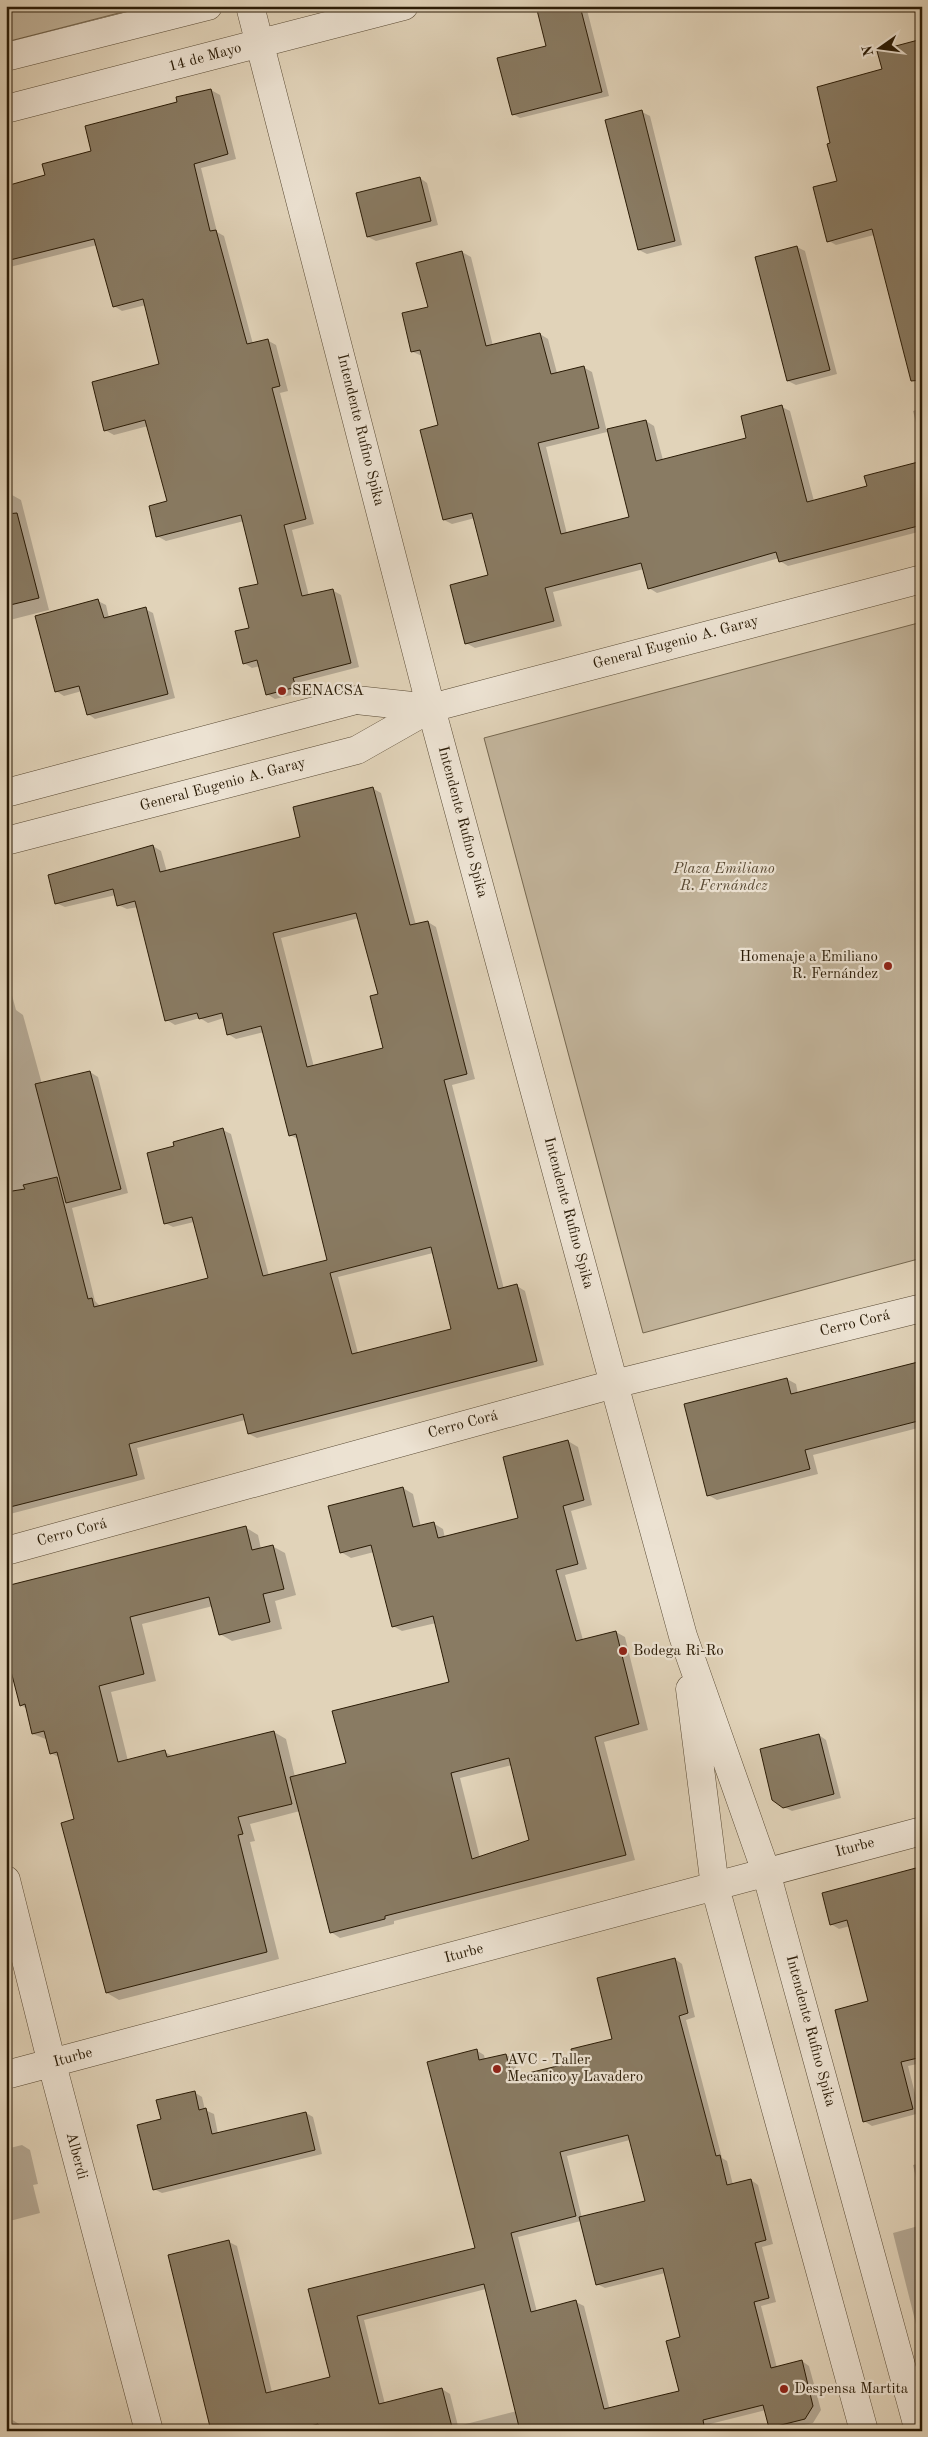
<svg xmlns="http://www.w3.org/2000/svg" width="928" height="2437" viewBox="0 0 928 2437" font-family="'Old Standard TT',serif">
	<rect width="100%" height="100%" fill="#e1d3b9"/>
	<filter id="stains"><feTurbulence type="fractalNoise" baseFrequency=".004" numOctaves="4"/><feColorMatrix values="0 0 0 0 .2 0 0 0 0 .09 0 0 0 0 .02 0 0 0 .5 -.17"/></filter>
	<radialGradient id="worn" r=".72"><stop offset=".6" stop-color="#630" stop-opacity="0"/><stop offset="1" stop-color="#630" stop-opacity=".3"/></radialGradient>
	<path fill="#c2b49b" stroke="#766850" d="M6,6H146L6,42Z
		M922,622V1258L643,1333L484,738Z"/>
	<path fill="#0003" fill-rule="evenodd" d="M555,6H586L609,96L520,118L513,114L547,47Z
		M883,70L874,235L836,245L829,241L838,182L832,143Z
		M211,90L220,95L236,159L201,168L217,232L224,236L253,344L267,340L276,345L288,391L280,393L314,524L292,530L309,596L332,590L341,595L359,667L301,682L303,692L275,699L267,694L260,666L252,668L244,663L260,585L244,521L166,541L157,536L168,502L148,426L114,435L105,430L161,365L146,305L122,311L114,306L97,245L6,268V187L46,176L179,103Z
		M642,112L650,116L682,245L647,254L639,250Z
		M420,178L427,183L438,225L376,241L368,237Z
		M797,247L805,251L837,374L796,385L788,381Z
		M462,252L471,257L493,346L540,334L548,339L557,373L583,367L592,372L607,432L546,447L567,534L631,518L646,421L654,426L663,460L748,439L782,407L790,411L814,501L868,487L922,462V531L788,566L780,561L779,558L657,593L649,588L644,569L553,592L562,626L475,648L466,643L489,576L475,518L452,524L444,520L440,426L422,356L413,352L429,307Z
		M922,408V445L913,411Z
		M12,495L21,500L49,610L6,621V496Z
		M98,601L106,605L109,618L145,609L153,613L175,698L95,719L88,714L82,691L64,696L56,691Z
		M372,788L381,793L416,925L428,922L436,927L475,1079L452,1085L504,1289L517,1286L525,1291L544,1365L257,1438L249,1434L245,1420L137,1448L145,1479L6,1515V973L16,1010L23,1015L42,1084L90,1072L98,1077L128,1193L72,1208L95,1301L101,1307L209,1279L194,1222L173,1227L165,1223L175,1147L223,1130L231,1134L269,1276L329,1261L298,1139L290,1135L264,1032L236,1039L228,1034L224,1018L208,1023L200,1018L175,1025L167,1020L138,907L127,909L118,905L116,895L65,907L56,903L153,846L161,851L167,872L302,838ZM359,918L380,995L384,1049L314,1067L281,938ZM433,1253L453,1330L358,1353L338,1277Z
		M922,1362V1427L813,1455L818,1474L717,1500L708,1495L787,1379L796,1384L798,1394Z
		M568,1441L578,1447L592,1505L571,1511L587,1569L565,1575L583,1640L616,1632L625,1637L648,1730L604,1742L635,1860L394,1921V1924L340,1938L331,1932L300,1811L250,1824L255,1841L250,1842L279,1959L119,2000L107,1993L76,1820L60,1758L51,1753L48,1740L33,1734L27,1709L21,1705L11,1665L6,1662V1588L245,1527L258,1535L261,1549L272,1546L285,1553L296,1595L275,1601L282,1629L232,1641L220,1634L213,1606L142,1624L156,1681L111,1692L128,1761L165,1752L174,1757L274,1732L286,1739L295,1777L348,1764L451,1683L436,1623L402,1631L393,1626L374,1552L351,1558L341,1552L403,1488L413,1494L421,1527L433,1523L443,1529L445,1538L520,1519ZM512,1765L531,1840L480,1858L460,1778Z
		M819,1735L826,1740L841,1798L792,1811L784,1807Z
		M922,1869V2063L908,2066L920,2113L872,2126L864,2121L869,2002L850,1926L839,1929L831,1924L823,1894Z
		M675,1959L682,1964L695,2017L686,2020L722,2158L727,2161L733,2185L751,2180L758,2185L773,2244L762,2247L776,2302L761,2306L777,2368L802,2361L809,2366L821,2410L813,2423L776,2431L770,2427L766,2410L710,2424L711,2431H637L680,2392L682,2338L665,2273L605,2288L597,2284L581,2221L518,2237L537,2312L576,2302L584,2306L615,2431H341L339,2425L315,2431H212L229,2242L237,2246L272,2392L332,2378L310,2290L476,2249V2050L484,2055L485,2060L506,2055L514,2059L518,2077L576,2062L614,2040ZM630,2140L646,2202L582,2218L567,2156ZM486,2289L517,2411L458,2426L450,2394L442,2389L385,2404L364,2320Z
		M194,2092L202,2097L205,2110L214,2114L218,2134L306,2113L313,2117L322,2154L162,2193L154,2189L163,2120Z
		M22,2145L30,2150L38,2184L33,2185L40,2213L6,2222V2149Z
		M922,2163V2202L913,2165Z
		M922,2225V2348L893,2233Z
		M11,2419L19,2424L21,2431H6V2421Z"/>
	<path fill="#897b63" stroke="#2a1b06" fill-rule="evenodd" d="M536,6H580L602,92L512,115L497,58L546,46Z
		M922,39V380L911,381L872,229L827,242L813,187L837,181L827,144L830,143L817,87L882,69L877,51Z
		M211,89L228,154L194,164L210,231L216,230L247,344L268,339L280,386L272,388L306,519L284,525L302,596L333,589L351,663L293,678L296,687L266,695L257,660L243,664L235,631L249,628L239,588L258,584L241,515L156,537L149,506L167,501L145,420L104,431L92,382L159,364L143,299L113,307L94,239L6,261V186L45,175L42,164L91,151L85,126L177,102L176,97Z
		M642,110L675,241L638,250L605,120Z
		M420,177L431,221L367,237L356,193Z
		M797,246L830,370L787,381L755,257Z
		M462,251L486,346L540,333L551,374L584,366L599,428L538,443L561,534L629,517L607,429L646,420L656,461L746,438L741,416L782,405L807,502L867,486L864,476L922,461V525L779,562L776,552L648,589L641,563L545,588L554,621L465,644L450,585L488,575L472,513L443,520L420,430L438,425L420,350L411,352L402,313L428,307L416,263Z
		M17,513L39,598L6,606V514Z
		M98,599L104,618L146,607L168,694L87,715L79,686L55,692L35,616Z
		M373,787L410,925L428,921L467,1074L444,1080L498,1289L517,1284L537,1361L248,1434L243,1414L129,1444L137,1475L6,1508V1192L25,1189L23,1185L57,1177L88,1299L92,1298L94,1307L208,1278L192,1217L164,1224L147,1153L174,1146L173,1142L223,1128L263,1276L327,1260L296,1134L289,1136L261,1026L227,1035L222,1013L199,1019L197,1013L165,1021L135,901L117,906L113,889L55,904L48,875L153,845L160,872L300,837L293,807ZM356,913L378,994L370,996L383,1048L307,1067L273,933ZM431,1247L451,1329L352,1354L330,1273Z
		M90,1071L121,1189L66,1203L35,1084Z
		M922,1361V1420L805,1450L810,1469L707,1496L684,1404L787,1378L791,1394Z
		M568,1440L584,1500L563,1506L578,1564L556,1570L576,1641L616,1631L639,1724L595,1737L626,1855L385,1916V1919L330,1933L290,1777L346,1763L332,1711L449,1682L433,1616L392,1627L371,1545L340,1553L328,1506L403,1487L413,1527L434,1522L438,1538L518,1518L503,1457ZM509,1758L529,1840L472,1859L451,1773Z
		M246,1526L252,1550L273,1545L284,1589L263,1594L270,1622L219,1635L209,1597L130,1617L144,1674L99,1686L118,1762L165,1750L167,1757L274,1731L292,1804L238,1817L243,1834L238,1835L267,1952L106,1993L61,1823L74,1819L57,1752L50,1754L44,1731L32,1734L25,1704L20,1706L6,1652V1586Z
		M819,1734L834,1794L783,1808L772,1800L760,1749Z
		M916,1868L922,1889V2057L901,2062L913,2109L863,2122L835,2010L868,2001L847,1920L830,1925L822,1893Z
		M675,1958L688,2013L679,2016L716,2156L720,2155L727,2185L751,2179L766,2240L755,2243L769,2298L754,2302L771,2368L802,2360L813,2406L805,2419L769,2428L763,2405L703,2420L705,2431H520L484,2284L357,2316L379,2404L442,2388L453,2431H319L318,2424L291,2431H211L168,2255L229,2240L266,2393L330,2377L308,2289L475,2248L427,2062L477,2049L479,2060L506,2054L512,2077L574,2062L571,2049L612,2039L597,1978ZM628,2135L645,2201L579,2217L596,2285L663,2268L680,2337L666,2341L679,2391L604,2409L576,2300L531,2312L511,2233L576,2216L560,2152Z
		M195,2091L199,2110L206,2108L212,2134L306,2112L315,2150L153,2190L137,2125L161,2119L156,2100Z"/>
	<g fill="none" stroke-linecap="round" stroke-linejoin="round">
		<g stroke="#584933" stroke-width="29">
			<path id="minor" d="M250,6L431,708L614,1384L683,1636L766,1872L919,2431
				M6,57L208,6
				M6,109L404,6
				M6,793L356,700L431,708
				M6,841L357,750L431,708L922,579
				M690,1689L715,1887L864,2431
				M6,1880L52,2064L149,2431
				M6,2075L922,1831"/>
		</g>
		<g stroke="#584933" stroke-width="29">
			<path id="tertiary" d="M6,1551L614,1384L922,1308"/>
		</g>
		<use href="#minor" stroke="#ece2d2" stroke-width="28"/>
		<use href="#tertiary" stroke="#ece2d2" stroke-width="28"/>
	</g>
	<g fill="#8f2418" stroke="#ece2d2" stroke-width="2">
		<circle cx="282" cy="691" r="5"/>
		<circle cx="888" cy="966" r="5"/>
		<circle cx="623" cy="1651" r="5"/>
		<circle cx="497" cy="2069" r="5"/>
		<circle cx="784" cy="2389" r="5"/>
	</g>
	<g text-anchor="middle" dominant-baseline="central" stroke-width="4.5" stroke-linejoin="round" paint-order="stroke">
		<g font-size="15" fill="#2a1b06" stroke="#ece2d2">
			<text transform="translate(205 58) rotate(-15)">14 de Mayo</text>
			<text transform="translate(360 430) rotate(76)">Intendente Rufino Spika</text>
			<text transform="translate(676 643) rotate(-15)">General Eugenio A. Garay</text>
			<text transform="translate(223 785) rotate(-15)">General Eugenio A. Garay</text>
			<text transform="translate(462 822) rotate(75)">Intendente Rufino Spika</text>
			<text transform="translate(568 1213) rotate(75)">Intendente Rufino Spika</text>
			<text transform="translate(855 1324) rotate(-14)">Cerro Corá</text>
			<text transform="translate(463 1425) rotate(-15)">Cerro Corá</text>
			<text transform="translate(72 1533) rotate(-15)">Cerro Corá</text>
			<text transform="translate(855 1848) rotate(-15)">Iturbe</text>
			<text transform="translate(464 1954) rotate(-15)">Iturbe</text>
			<text transform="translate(810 2031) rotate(75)">Intendente Rufino Spika</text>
			<text transform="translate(73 2058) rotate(-15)">Iturbe</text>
			<text transform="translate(76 2156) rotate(75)">Alberdi</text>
		</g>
		<g font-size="15" fill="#2a1b06" stroke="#ece2d2" text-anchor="start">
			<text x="292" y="691">SENACSA</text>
			<text x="878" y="957" text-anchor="end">Homenaje a Emiliano<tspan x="878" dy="17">R. Fernández</tspan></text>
			<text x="633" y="1651">Bodega Ri-Ro</text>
			<text x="507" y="2060">AVC - Taller<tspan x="507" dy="17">Mecanico y Lavadero</tspan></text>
			<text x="794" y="2389">Despensa Martita</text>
		</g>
		<g font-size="15" font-style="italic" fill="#584933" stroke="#ece2d2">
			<text x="724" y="869">Plaza Emiliano<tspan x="724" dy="17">R. Fernández</tspan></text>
		</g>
	</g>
	<rect width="928" height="2437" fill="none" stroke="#e1d3b9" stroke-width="25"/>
	<rect x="8" y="8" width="913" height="2422" fill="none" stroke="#2a1b06" stroke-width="2.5"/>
	<rect x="12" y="12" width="903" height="2412" fill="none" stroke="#2a1b06"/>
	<g transform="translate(880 48) rotate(256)" stroke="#ece2d2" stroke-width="4" paint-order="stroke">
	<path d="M0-4L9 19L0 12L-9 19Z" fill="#2a1b06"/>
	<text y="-8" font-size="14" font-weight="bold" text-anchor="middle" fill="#2a1b06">N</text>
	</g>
	<rect width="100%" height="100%" filter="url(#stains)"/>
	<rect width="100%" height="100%" fill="url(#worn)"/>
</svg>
